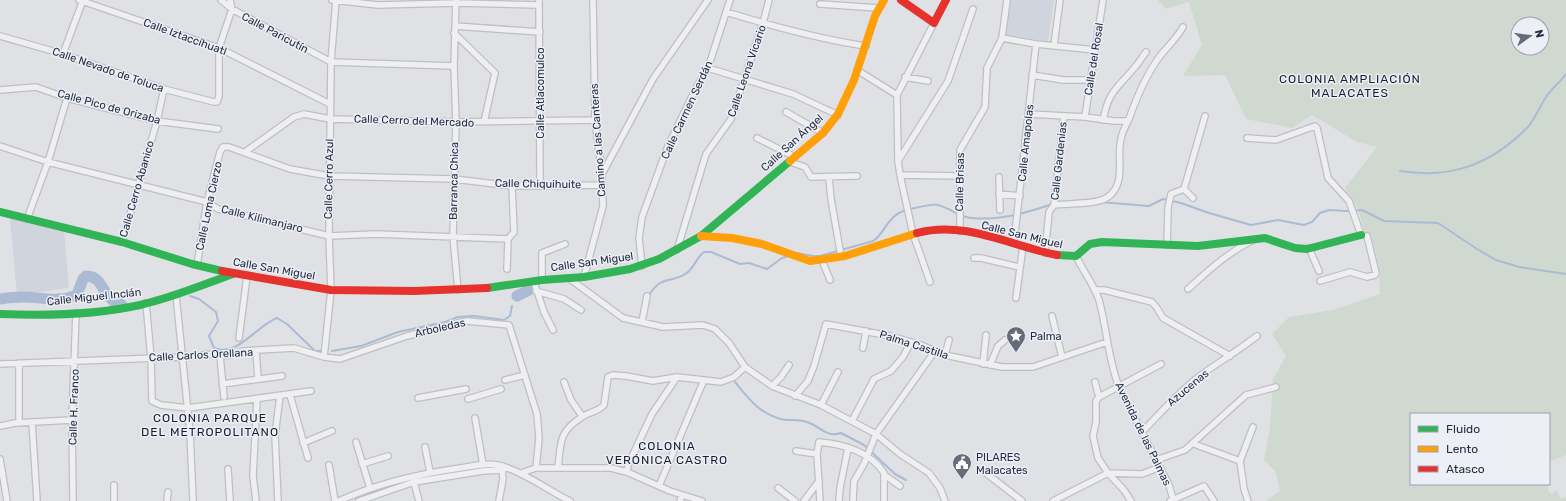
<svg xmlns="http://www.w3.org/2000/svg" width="1566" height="501" viewBox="0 0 1566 501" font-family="Rubik,sans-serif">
	<rect width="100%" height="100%" fill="#e0e1e5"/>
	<path fill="#d0d4dc" d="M1011,0H1054L1048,42L1005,34Z
		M10,218L64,230L69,288L17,295Z"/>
	<path fill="#cfd9cf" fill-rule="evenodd" d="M1158,0H1566V455L1549,462V464V414H1411V484H1548V491L1552,494L1557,490L1560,499L1566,497V501H1266L1280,491L1276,472L1264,460L1270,427L1273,379L1286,356L1272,334L1289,317L1333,310L1380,294L1379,266L1371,234L1365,232L1357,207L1345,188L1377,147L1357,142L1312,115L1292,128L1246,119L1225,75L1183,76L1202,45L1189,2L1166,9ZM1518,24H1542V48H1518Z"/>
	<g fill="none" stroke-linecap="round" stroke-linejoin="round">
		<path stroke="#abbbd4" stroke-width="2" d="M1400,171C1451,179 1490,165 1527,128C1534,121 1540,106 1546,97C1552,88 1560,82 1566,74
			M1072,201L1086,200
			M1100,202L1149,206L1163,199L1181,203L1209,213L1251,225L1278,220L1304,225L1312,222L1320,213L1329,210L1346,211L1362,210L1384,221L1438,223L1477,249L1496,260L1519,267L1566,274
			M797,253L813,256H820L873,241C884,234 887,219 899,213C905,210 932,203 938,205C950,208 959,217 972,218C999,221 1027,213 1052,204
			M190,296L199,299L216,312L218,321L209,336L214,348C237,358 257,325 277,318L287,324L315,351H321
			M648,297C661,273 672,285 688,272C694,267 697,257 704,252H711L740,264L749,263L767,269L782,258L789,256
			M332,351L361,346L398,332L445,322L458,317L474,316L504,320L510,316L512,306
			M735,382C748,398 759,413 780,419C789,421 799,419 807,422C820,426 826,438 841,433L864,445L895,474L906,480"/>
		<path stroke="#abbbd4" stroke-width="11" d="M517,296L531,289
			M0,299C7,298 15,297 23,297C42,297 58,303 77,295L83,279L86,276C101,276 102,291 111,299C113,302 119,303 122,305"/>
		<g stroke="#bebfc3" stroke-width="8">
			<path id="street" d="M79,0L219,48L330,104
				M221,0L232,9L331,62L454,66
				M332,0L378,5L456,3L539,5
				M456,0L454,66L456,122L453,236L458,290
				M539,0L540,186
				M820,4L878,8
				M726,12C772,26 819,39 866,46
				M455,26L540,32
				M454,33L495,73L484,122
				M0,36L63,54L164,89L214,102H217L219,96V48L232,9L230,0
				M1002,38L1036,44L1095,50
				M1054,45L1060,0
				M63,54L83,0
				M708,68L793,94L838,115
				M857,70L897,95
				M1032,75L1063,80H1089
				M905,77L928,81
				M0,90L36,87L67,98L157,121L218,129
				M786,112L823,133
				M1029,114L1085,117L1114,121H1128
				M1085,117L1103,0
				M1103,120C1109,90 1117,89 1135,67C1139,63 1142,57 1146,52
				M757,138L795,157
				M1247,138L1276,140L1315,126L1317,128L1328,178L1349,201L1361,235
				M0,146L48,162L207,202L218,209L329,236L376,234L508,239
				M245,152L294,117L304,114L330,119L456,122L595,120
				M898,161L948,81L973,9
				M790,162L805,167L811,177L857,176
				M602,174L653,79L708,0
				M900,175L961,176
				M829,177L831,199L841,256
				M999,177L1000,210
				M1184,189L1193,198
				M999,194L1020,196
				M1054,205C1068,203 1097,205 1108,197C1127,183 1116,157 1121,139C1122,132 1126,125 1129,119C1137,96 1146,75 1160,56C1168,46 1177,38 1183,27
				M27,219L48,162L67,98
				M960,231V150L985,107L987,68L1002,38L1007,0
				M122,242L157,121L164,89
				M1014,242L1036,44
				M1167,245L1168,208L1171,194L1184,189L1205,116
				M1309,248L1319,271
				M677,250L706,154L731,119L763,23L769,0
				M1045,253L1049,212L1054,205L1064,116
				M1076,256C1083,271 1094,285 1099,300C1107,329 1108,359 1119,387L1169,485L1173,499
				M974,258H981L1019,267
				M822,260L830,280
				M197,265L207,202L220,152L223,147H229L290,169L329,176L454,179L512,186L602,185
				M642,266L639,238L642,217L668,146L697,86L708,68L730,0
				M507,269L508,239L514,232L512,186
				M584,277L603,206L602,174L595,120L593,0
				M570,279L623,318L663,327L703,325L715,329L729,343L745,367L772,386L821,405L876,434L900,454L929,473L940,488L945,501
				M542,280V253L565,244
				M1320,281L1350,272L1367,277L1375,275L1376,273L1367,236
				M534,282L544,312L553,330
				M930,282L913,234L900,175L898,161L897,95L934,23
				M1188,289C1208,271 1226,254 1251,241
				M1096,290H1104L1152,302L1157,308L1163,318L1230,356
				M536,291L564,299L581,310
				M176,295L190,432L193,501
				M1016,298L1023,246
				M146,303L151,358L152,401L161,405L188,408L311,391
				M1052,316L1062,357
				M642,322L647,296
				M239,338L247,276
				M863,348L866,331
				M256,351L258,379
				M945,355L949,340
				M220,356L224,397
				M324,357L331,290L329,236L331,62L336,0
				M0,364L183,357L213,354L220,356L230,355L243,351L294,348L324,357L340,359L407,336L467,321L509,325L537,414L539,438L536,468
				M983,364L986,335
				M990,365L998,346L1005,340
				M505,380L525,375
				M564,382L571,400L582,416
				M1095,382L1099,397
				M222,384L282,376
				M772,386L781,377L789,365
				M290,395L308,458
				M795,396L808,381L814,366L826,324L890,336L921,345L945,355L1002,367H1033L1107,342
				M418,398L466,389
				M468,399L501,389
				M821,405L838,372
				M475,418L483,465
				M852,421L874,379L891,371L903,357L911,342
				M32,422L37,501
				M19,423V363
				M0,426L15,423L72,420
				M1143,431C1161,412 1180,391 1201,375C1219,362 1239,350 1257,336
				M356,442L370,488
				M303,443L332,431
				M1194,444L1240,461L1244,489L1248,501
				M425,447L430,472
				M796,451L817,454
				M0,459L7,501
				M1156,460L1185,450L1246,395L1276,387
				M1240,461L1253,427
				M362,464L388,456
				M329,465L335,501
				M558,468C561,443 558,432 582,417C589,412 598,412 604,405L608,377L613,375L626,376L653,381L677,377L721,382L734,377L745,367
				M228,469L230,501
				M982,470L1022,501
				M627,472L628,465L652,414L677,377
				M521,473L536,468H611L627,472L670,491L702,501
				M886,476L900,486
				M414,482L419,501
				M114,485V501
				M659,486L704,380
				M778,488L795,501
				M73,501L72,420L76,313
				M167,501L168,492
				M256,501L253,476L257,399
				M278,501L275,435L280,396
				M339,501C378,483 418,474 460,468C473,466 489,462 502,466C528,474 547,490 570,501
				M359,501L414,482L483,471L502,470L507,468
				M499,501L503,479L502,468
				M680,501L682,495
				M804,501L819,481
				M820,501L817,454L819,442C843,444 871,452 884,473V501
				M839,501L840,488L848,448
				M853,501L854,481L864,464L876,434L935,351
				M1053,501L1108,473L1142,474L1160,467
				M1131,501L1124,490L1108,473L1098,458L1093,436L1096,422V401L1099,397L1161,364
				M1170,501L1204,486L1214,501"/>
		</g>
		<use href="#street" stroke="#efeff2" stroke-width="5.5"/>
		<path stroke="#30b455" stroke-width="8" d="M0,212L122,242L192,264L222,271
			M1057,255L1076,256L1090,244L1102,242L1198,246L1265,238L1295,248L1307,249L1361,235
			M487,288L542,280L584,277L630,269L659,259L701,236L790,161
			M0,314C46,316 95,315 140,305C172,298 202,285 233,274"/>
		<path stroke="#ff9f0a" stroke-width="8" d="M790,161L823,133L838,114L854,80L875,16L884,0
			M701,236L732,238L762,244L810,261L845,256L917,233"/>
		<path stroke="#e5322d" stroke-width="8" d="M901,0L934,23L946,0
			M917,233C965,220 1011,246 1057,255
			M222,271L331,290L414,291L487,288"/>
	</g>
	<defs>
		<g id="sight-pin" transform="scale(1)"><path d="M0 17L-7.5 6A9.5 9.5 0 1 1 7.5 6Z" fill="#666c7a" stroke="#eceff6"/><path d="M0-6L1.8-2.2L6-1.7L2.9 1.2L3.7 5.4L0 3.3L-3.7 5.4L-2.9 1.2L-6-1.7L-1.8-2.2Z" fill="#fff"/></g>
		<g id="civic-pin" transform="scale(1)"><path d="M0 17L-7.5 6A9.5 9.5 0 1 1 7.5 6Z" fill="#666c7a" stroke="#eceff6"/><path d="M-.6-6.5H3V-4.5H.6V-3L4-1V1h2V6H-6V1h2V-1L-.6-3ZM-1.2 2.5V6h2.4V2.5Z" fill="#fff"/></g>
	</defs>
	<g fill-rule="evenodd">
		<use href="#sight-pin" x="1016" y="336"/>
		<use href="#civic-pin" x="962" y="463"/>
	</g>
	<g text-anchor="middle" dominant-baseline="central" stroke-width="3" stroke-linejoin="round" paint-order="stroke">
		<g font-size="11" fill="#252d40" stroke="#eceff6">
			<text transform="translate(275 33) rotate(28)">Calle Paricutín</text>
			<text transform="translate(185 37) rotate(20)">Calle Iztaccíhuatl</text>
			<text transform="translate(1094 59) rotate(-81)">Calle del Rosal</text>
			<text transform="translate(108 70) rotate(19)">Calle Nevado de Toluca</text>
			<text transform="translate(747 71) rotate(-71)">Calle Leona Vicario</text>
			<text transform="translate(540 93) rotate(-90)">Calle Atlacomulco</text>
			<text transform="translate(109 107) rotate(15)">Calle Pico de Orizaba</text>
			<text transform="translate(687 110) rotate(-65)">Calle Carmen Serdán</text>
			<text transform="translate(414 121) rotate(2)">Calle Cerro del Mercado</text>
			<text transform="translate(598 140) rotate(-94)">Camino a las Canteras</text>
			<text transform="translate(792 143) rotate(-42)">Calle San Ángel</text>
			<text transform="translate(1026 143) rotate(-84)">Calle Amapolas</text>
			<text transform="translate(1059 161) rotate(-84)">Calle Gardenias</text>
			<text transform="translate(329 179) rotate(-89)">Calle Cerro Azul</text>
			<text transform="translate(454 181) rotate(-89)">Barranca Chica</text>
			<text transform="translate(960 182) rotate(-89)">Calle Brisas</text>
			<text transform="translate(538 184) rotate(1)">Calle Chiquihuite</text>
			<text transform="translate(137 189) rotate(-74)">Calle Cerro Abanico</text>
			<text transform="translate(209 206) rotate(-78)">Calle Loma Cierzo</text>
			<text transform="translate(262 219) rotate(14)">Calle Kilimanjaro</text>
			<text transform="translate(1022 235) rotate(14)">Calle San Miguel</text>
			<text transform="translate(592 262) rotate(-8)">Calle San Miguel</text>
			<text transform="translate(274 269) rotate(10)">Calle San Miguel</text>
			<text transform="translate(94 297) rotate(-6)">Calle Miguel Inclán</text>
			<text transform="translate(440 328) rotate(-13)">Arboledas</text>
			<text transform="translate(914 345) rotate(18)">Palma Castilla</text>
			<text transform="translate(201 355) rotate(-3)">Calle Carlos Orellana</text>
			<text transform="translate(1188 388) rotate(-40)">Azucenas</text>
			<text transform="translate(74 407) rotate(-88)">Calle H. Franco</text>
			<text transform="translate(1143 434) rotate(64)">Avenida de las Palmas</text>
		</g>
		<g font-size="11" fill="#252d40" stroke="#eceff6" text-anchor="start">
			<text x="1030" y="336">Palma</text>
			<text x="976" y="457">PILARES<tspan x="976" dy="13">Malacates</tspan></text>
		</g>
		<g font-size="12" letter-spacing="1" fill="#171e30" stroke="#eceff6">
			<text x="1350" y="79">COLONIA AMPLIACIÓN<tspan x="1350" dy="14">MALACATES</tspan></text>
			<text x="210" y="418">COLONIA PARQUE<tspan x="210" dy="14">DEL METROPOLITANO</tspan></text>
			<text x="667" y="446">COLONIA<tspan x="667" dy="14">VERÓNICA CASTRO</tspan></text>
		</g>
	</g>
	<rect x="1410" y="413" width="140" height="72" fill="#eceff6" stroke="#9ca1ad"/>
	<rect x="1418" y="426" width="20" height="6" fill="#30b455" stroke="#9ca1ad"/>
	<text x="1446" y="433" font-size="12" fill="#252d40">Fluido</text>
	<rect x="1418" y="446" width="20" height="6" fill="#ff9f0a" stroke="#9ca1ad"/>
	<text x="1446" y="453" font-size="12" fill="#252d40">Lento</text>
	<rect x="1418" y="466" width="20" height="6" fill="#e5322d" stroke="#9ca1ad"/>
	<text x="1446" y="473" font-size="12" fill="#252d40">Atasco</text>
	<g transform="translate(1530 36) rotate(76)"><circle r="19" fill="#eceff6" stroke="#9ca1ad"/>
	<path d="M0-3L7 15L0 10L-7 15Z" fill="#666c7a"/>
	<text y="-6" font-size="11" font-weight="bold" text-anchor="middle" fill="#252d40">N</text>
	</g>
</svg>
